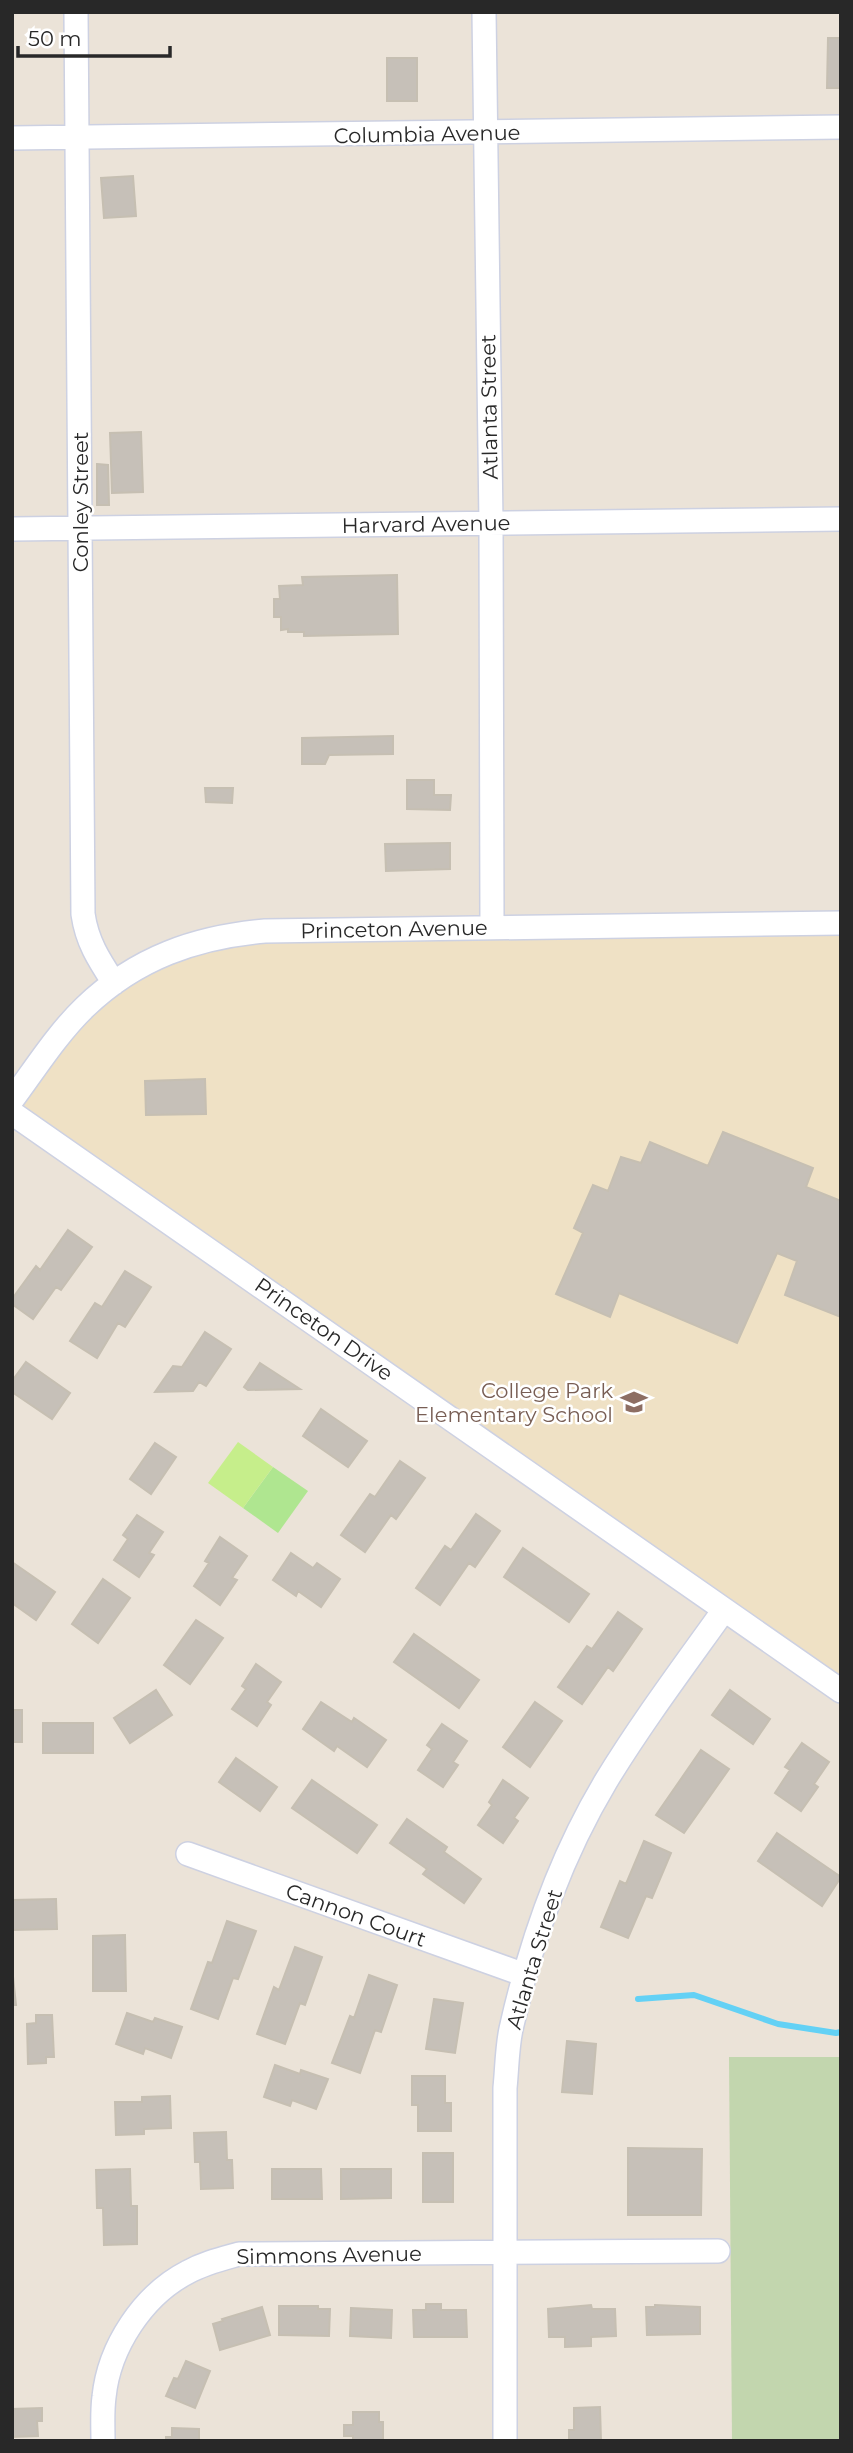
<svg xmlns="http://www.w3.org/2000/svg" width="853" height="2453" viewBox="0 0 853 2453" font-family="Montserrat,sans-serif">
	<rect width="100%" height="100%" fill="#ebe3d8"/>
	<path fill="#efe1c5" d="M841,924V1693L12,1110L92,1003L184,940Z"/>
	<path fill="#afe690" d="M273,1467L308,1491L278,1533L243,1508Z"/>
	<path fill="#c2d6ae" d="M729,2057H841V2441H732Z"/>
	<path fill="#c6ee8b" d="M238,1442L273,1467L243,1508L208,1483Z"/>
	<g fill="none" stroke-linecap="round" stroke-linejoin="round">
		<path stroke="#63d1f5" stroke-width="6" d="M638,1999L694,1995L778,2024L836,2033L841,2032"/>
	</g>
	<path fill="#c6c0b8" stroke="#c6bfb2" stroke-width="2" d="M828,38H841V88H827Z
		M387,58H417V101H387Z
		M133,176L136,216L104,218L101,178Z
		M141,432L143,492L112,493L110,433Z
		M97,464L108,465L109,505H97Z
		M397,575L398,634L304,636V632H288V629L281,630V617H274V599H280L279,586L303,585L302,577Z
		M393,736V754L329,755L325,764H302V738Z
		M407,780H434V795H451L450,810L407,809Z
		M205,788H233L232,803L206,802Z
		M450,843V869L386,871L385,844Z
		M205,1079L206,1114L146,1115L145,1081Z
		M723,1132L813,1168L806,1187L841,1201V1317L785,1295L797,1261L777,1253L737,1343L619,1293L610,1317L556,1294L583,1233L574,1228L593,1185L608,1191L621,1157L641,1163L650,1142L708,1166Z
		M68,1230L92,1247L61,1290L56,1287L33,1319L12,1304V1299L36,1266L40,1270Z
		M125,1271L151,1287L125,1327L118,1323L97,1358L70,1341L95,1303L102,1307Z
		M205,1332L231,1349L206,1386L199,1382L193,1391L155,1392L173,1366L182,1367Z
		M26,1362L70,1393L52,1419L12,1392V1381Z
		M260,1363L300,1389L248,1390L244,1387Z
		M321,1409L367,1441L348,1467L303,1436Z
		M155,1443L176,1457L151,1494L130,1479Z
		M400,1461L425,1478L396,1519L391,1515L365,1552L341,1535L370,1494L375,1497Z
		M476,1514L500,1531L475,1567L469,1563L440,1605L416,1588L445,1546L451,1550Z
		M137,1515L163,1532L149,1553L154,1555L139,1577L114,1560L128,1539L123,1535Z
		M220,1537L247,1556L232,1578L237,1580L220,1605L194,1586L209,1563L205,1561Z
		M523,1548L589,1594L569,1622L504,1577Z
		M291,1553L313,1568L317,1563L340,1579L321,1607L298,1591L296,1596L273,1580Z
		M12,1562L55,1592L36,1620L12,1603Z
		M103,1579L130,1598L98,1643L72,1624Z
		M618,1612L642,1629L613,1671L608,1667L582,1704L558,1687L587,1646L592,1649Z
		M196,1620L223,1638L190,1684L164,1665Z
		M414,1634L479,1680L459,1708L394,1662Z
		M256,1664L281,1682L267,1702L271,1705L257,1726L232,1709L246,1689L242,1686Z
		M156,1690L172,1715L130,1743L114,1718Z
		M730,1690L770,1719L753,1744L712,1715Z
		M321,1702L352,1722L354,1718L386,1740L367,1767L337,1746L334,1751L303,1729Z
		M535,1702L562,1721L530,1767L503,1747Z
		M12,1710H22V1742H12Z
		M43,1723H93V1753H43Z
		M442,1724L467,1741L453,1762L458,1765L443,1787L418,1770L432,1749L427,1745Z
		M802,1743L829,1762L814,1784L818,1787L801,1811L775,1793L790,1770L785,1767Z
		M701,1750L729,1769L684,1833L656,1815Z
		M236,1758L277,1787L260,1811L219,1782Z
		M312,1780L377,1825L357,1853L292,1808Z
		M503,1780L528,1798L514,1818L518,1821L503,1843L478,1825L492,1805L489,1802Z
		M407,1819L447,1847L444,1852L481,1879L464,1903L423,1874L427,1869L390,1843Z
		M777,1833L841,1877L822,1906L758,1861Z
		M644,1841L671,1853L652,1898L646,1896L628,1938L601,1927L620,1881L626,1884Z
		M56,1899L57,1929L12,1930V1900Z
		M227,1921L256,1931L238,1979L233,1978L218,2019L191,2009L208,1962L212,1963Z
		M125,1935L126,1991H93V1936Z
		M295,1947L322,1957L305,2005L300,2003L285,2044L257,2034L274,1987L279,1990Z
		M12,1967L16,2005H12Z
		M369,1975L397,1985L381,2032L375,2030L360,2073L332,2063L350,2016L354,2018Z
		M434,1999L463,2003L455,2053L426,2049Z
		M127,2013L153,2022L155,2018L182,2027L171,2058L145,2048L143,2054L116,2044Z
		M36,2015H52L54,2057H46V2063L28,2064L27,2024L36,2023Z
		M567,2041L596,2044L592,2094L562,2092Z
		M275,2065L300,2074L301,2070L328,2079L316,2109L292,2100L290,2106L264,2097Z
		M412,2076H445V2103H451V2131H418V2105H412Z
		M170,2096L171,2128L144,2129V2134L116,2135L115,2102H142V2097Z
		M226,2132L227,2160H232L233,2188L201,2189L200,2162H195L194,2133Z
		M628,2148L702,2149L701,2215H628Z
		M423,2153H453V2202H423Z
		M130,2169L131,2206H137V2244L104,2245L103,2208H97L96,2170Z
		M272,2169H321L322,2199H272Z
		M341,2169H391V2198L341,2199Z
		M426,2304H441V2310H466L467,2337H414L413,2310H426Z
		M591,2305L592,2309H615L616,2336L591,2337V2346L565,2347V2337H549L548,2309Z
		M655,2305L700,2307V2334L647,2335L646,2307H655Z
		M279,2306H318V2309H330L329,2336L279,2335Z
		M262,2307L270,2335L220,2350L213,2324L223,2321L222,2319Z
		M351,2308L392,2310L391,2338L350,2336Z
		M186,2361L210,2371L195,2408L166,2396L174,2378L178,2379Z
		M600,2407L601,2441H569V2430H574V2408Z
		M42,2408V2421H37L38,2436L12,2437V2409Z
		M353,2412H379V2422H383V2441H353V2436H344V2425H353Z
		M172,2428L199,2429V2441H166V2437H172Z"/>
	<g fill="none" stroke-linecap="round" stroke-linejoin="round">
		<g stroke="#cdd1e2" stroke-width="26">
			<path id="minor" d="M76,12L83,914C87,942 99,960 114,983
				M484,12L491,523L492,927
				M12,138L841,127
				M12,529L841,519
				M12,1100C35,1069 57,1034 85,1007C136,958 196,937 265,931L841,923
				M12,1113L841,1691
				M188,1854L525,1975
				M103,2441C103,2426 102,2412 104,2397C109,2347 143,2295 188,2272C204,2263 221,2259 239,2254L718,2251
				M505,2441V2088C507,2068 507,2048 511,2029C530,1944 561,1856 606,1781C642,1722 684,1666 724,1610"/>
		</g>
		<use href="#minor" stroke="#fff" stroke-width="23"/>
	</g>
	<defs>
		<g id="school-bare" transform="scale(2.1)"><path d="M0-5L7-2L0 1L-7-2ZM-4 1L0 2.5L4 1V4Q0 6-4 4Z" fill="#8d6e63" stroke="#fff" stroke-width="2.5" paint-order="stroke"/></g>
	</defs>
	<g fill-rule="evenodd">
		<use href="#school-bare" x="634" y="1402"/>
	</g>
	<g text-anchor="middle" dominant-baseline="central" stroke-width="5" stroke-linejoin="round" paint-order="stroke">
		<g font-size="21" fill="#282828" stroke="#fff">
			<text transform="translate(427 134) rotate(-1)">Columbia Avenue</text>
			<text transform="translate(489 407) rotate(-91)">Atlanta Street</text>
			<text transform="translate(80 502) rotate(-90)">Conley Street</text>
			<text transform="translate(426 524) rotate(-1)">Harvard Avenue</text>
			<text transform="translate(394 929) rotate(-1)">Princeton Avenue</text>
			<text transform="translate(324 1329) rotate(35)">Princeton Drive</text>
			<text transform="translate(356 1915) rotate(20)">Cannon Court</text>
			<text transform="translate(534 1959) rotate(-73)">Atlanta Street</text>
			<text transform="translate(329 2255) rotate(-1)">Simmons Avenue</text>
		</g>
		<g font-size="21" fill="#785e54" stroke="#fff" text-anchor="end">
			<text x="613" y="1390">College Park<tspan x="613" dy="24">Elementary School</tspan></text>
		</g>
	</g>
	<rect width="853" height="2453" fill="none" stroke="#282828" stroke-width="28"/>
	<path d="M18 46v10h152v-10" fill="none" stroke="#282828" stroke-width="3.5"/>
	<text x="28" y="46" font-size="21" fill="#282828" stroke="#ffffff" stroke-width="5" paint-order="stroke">50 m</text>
</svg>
